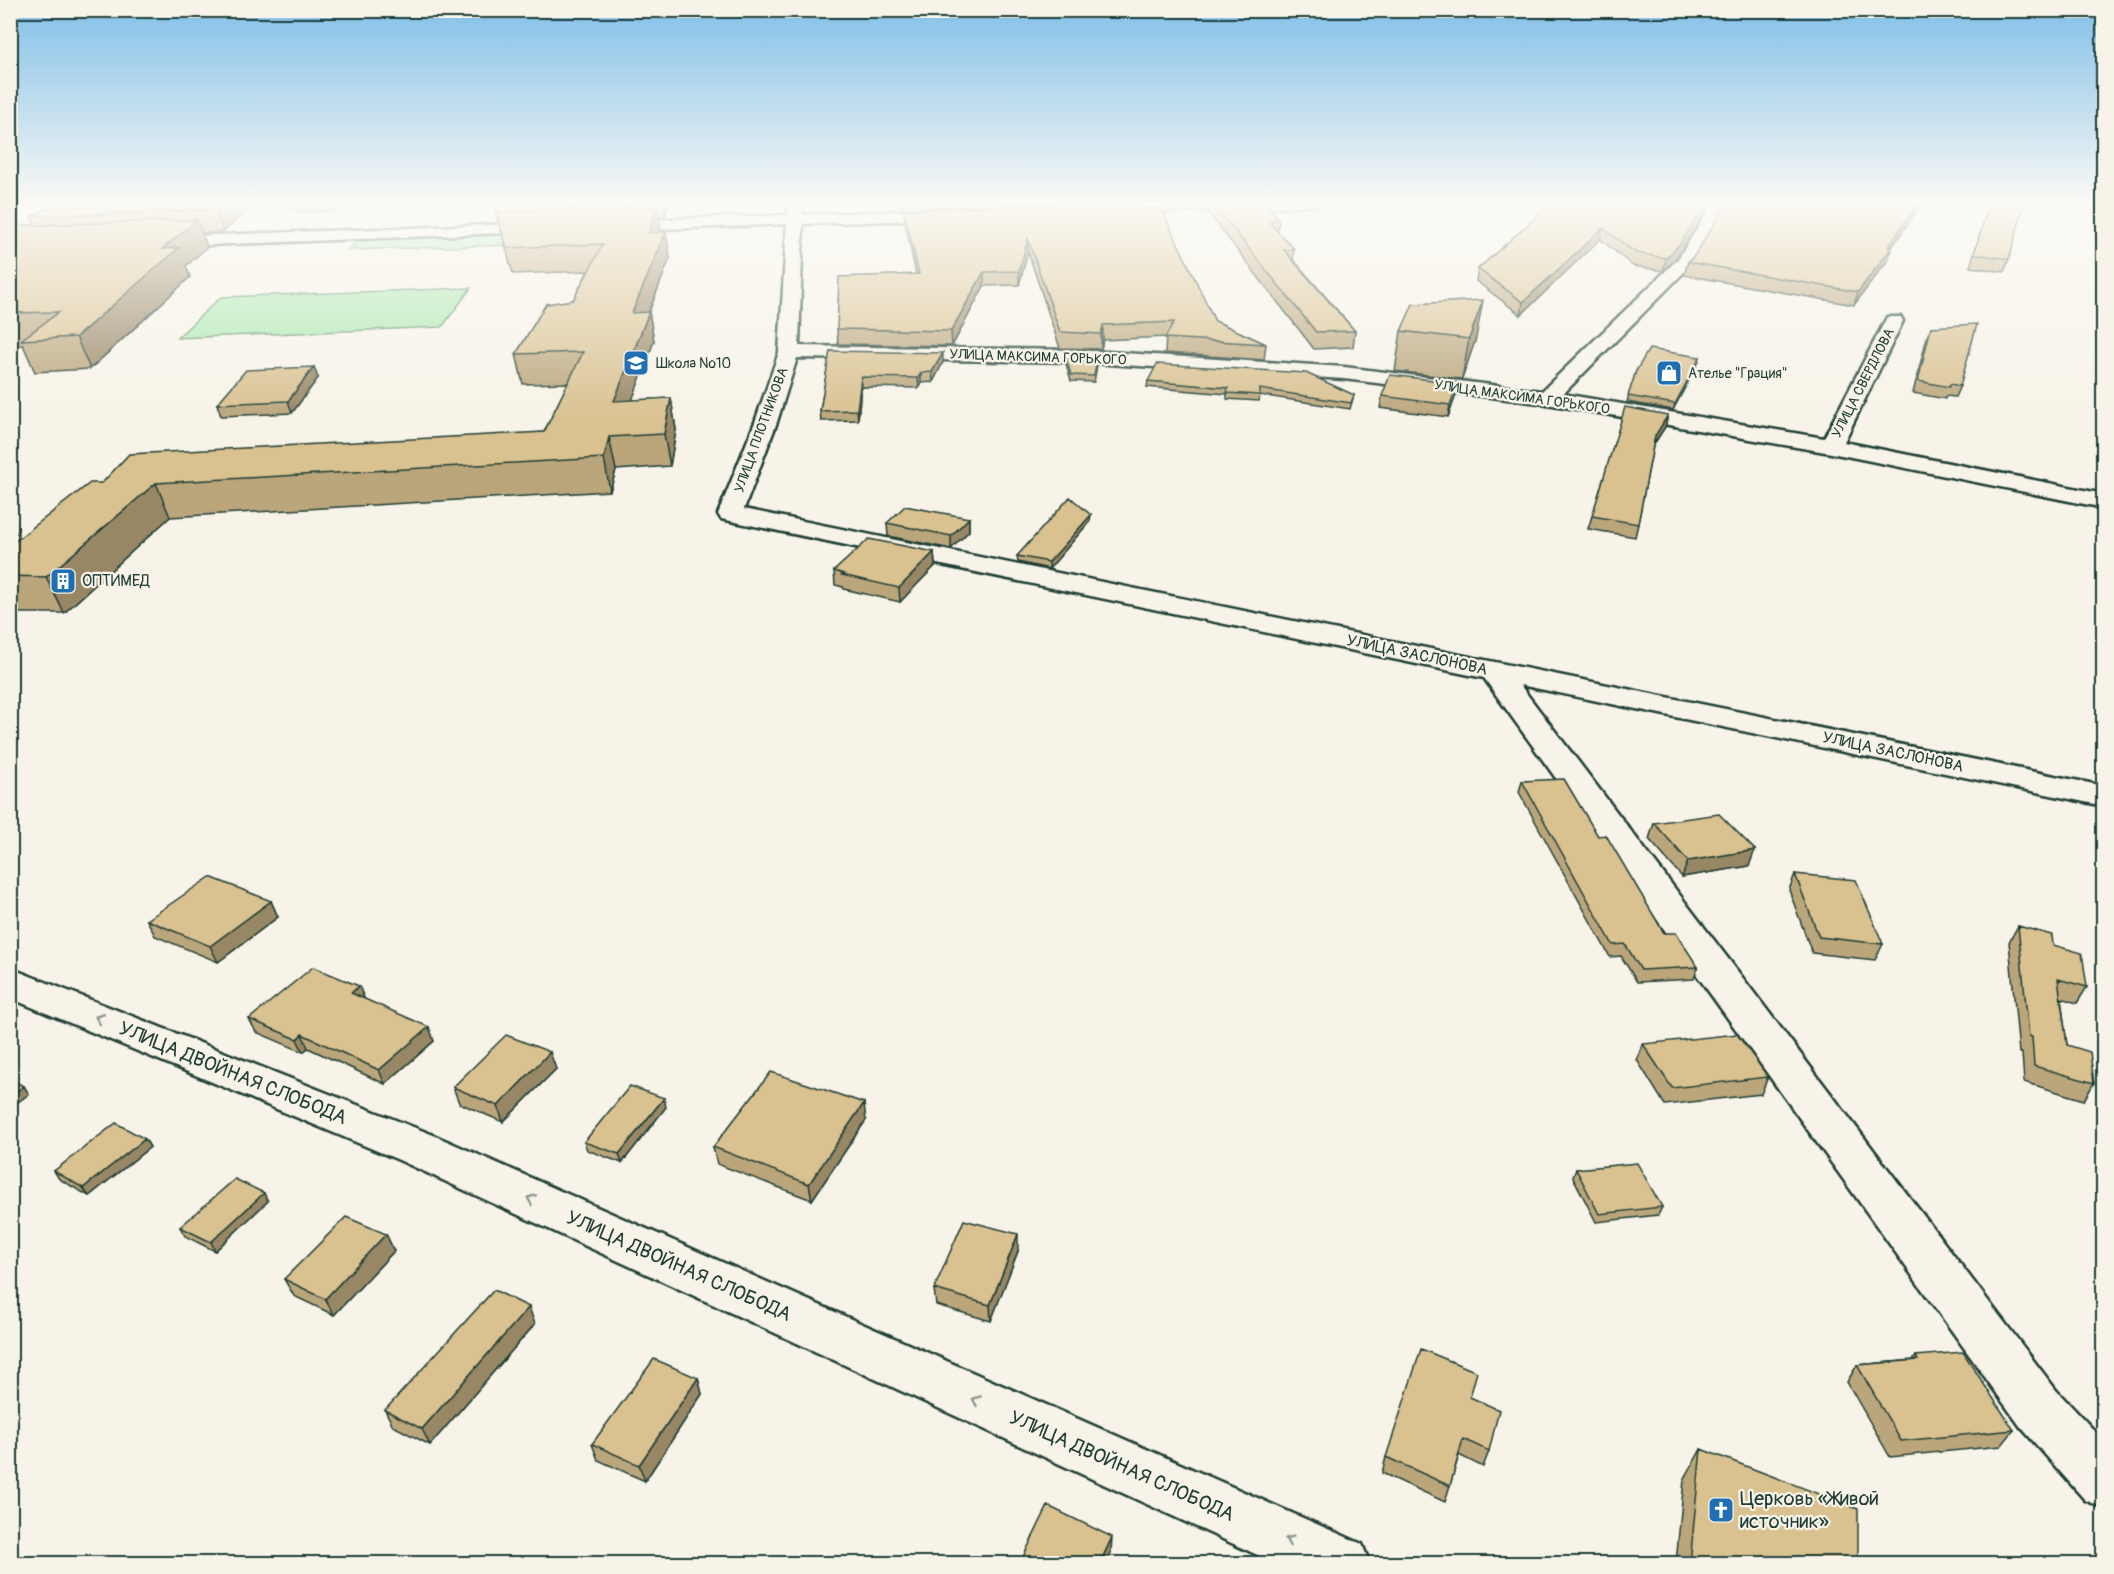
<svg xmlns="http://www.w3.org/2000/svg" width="2114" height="1574" viewBox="0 0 2114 1574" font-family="Pangolin,sans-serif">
	<rect width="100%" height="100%" fill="#f7f3e8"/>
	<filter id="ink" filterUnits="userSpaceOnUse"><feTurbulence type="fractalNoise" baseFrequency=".0167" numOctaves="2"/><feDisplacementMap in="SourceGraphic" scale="12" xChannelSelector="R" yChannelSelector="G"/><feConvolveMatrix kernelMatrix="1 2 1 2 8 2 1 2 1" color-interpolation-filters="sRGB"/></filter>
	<g filter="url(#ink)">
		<path fill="#aae9b0" stroke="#649372" stroke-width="1.5" d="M619,230L614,242L348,250L359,239Z
			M471,288L442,327L177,338L221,297Z"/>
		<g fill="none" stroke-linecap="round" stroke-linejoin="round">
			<g stroke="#1f3d34" stroke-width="5">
				<path id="minor" d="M789,201H803V215L950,209L958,214L950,219L803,224L799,346L1076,350L1344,367L1542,391L1678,259L1715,201H1730L1690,266L1563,394L1824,438L1885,321L1887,317H1901L1903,321L1844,442L2104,494V508L1831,453L1547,404L1344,379L1076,362L797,358L777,422L744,509L2104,786V806L1520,685L2056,1390L2104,1441V1508L2085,1500L2020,1426L1484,678L721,519L718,514L755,422L779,352L787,224L615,231L607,226L615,221L788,215Z
					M1188,201H1330L1323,205L1053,216L1045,211L1053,206Z
					M545,223L551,225L553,228L551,231L159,247L151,242L159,237Z
					M10,968L431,1134L1362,1544L1370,1564H1277L399,1160L10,998Z"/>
			</g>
			<use href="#minor" fill="#f7f3e8" fill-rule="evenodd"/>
		</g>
		<path fill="#bba67c" stroke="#1f3d34" stroke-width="1.5" d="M90,201H251L252,206L223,232L202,233L207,247L186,266L190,277L90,369L35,372L23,345H10V226L35,225L31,216L83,207Z
			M272,201H342L333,211L300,212Z
			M492,201H669L665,217H659L661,232L670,258L649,312L654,341L632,400L671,398L676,430L670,466L616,470L610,491L170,517L64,613H10V545L102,483L544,432L568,383L523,384L516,354L573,300L588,271L513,274L499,223H498Z
			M900,201H1064V203L902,209Z
			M1208,201H1264L1279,220L1278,232L1294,249L1293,259L1355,331L1353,347L1314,349L1207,211Z
			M1554,201L1676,258L1663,271L1633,266L1600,239L1521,315L1476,281L1478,269Z
			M1923,201L1892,247L1888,260L1854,305L1684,275L1688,262L1695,255Z
			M1961,201H2025L2009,259L2004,272L1970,267L1988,205Z
			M1070,208L1099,210L1215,321L1266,344L1264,360L1165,353L1166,337L1103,340L1101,349L1060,348L1028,252L1019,285L984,286L952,346L838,344L837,329L916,274L905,223L904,210Z
			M1931,327L1960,386L1955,397L1946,396L1945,399L1913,393L1927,337Z
			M1401,331L1476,338L1462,379L1395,371Z
			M830,351L943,362L933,382L921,383L919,388L861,387L858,420L821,421L820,411Z
			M1700,357L1698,363L1673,410L1627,402L1636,371Z
			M1066,358L1097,366L1094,382L1071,381L1066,364Z
			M318,378L292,413L221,416L217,404Z
			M1148,381L1354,395L1350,409L1260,395L1259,401L1227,399V394L1147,387Z
			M1456,395L1448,417L1380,408L1382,396Z
			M1668,415L1665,427L1653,446L1638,524L1635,537L1588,529L1592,516Z
			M969,518V531L951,549L888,536L887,523Z
			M1090,521L1049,569L1018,562L1017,556Z
			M10,522L16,533L10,534Z
			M934,552L935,566L900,602L844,589L843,587L835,585L834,571Z
			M1522,781L1598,836L1664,933L1698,967L1694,979L1637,982L1621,956L1610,957L1519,792Z
			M1654,823L1749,866L1682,877L1649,839Z
			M1795,874L1883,944L1875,960L1812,953L1789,890Z
			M271,901L278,917L218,962L155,936L147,920Z
			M2018,926L2053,945L2087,987L2077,1003L2061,998L2067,1045L2094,1083L2084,1100L2024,1082L2022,1053H2019L2009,942Z
			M364,999L434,1041L385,1084L308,1048L303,1052L256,1032L249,1019Z
			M1643,1044L1768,1077L1761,1094L1665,1105L1637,1060Z
			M556,1069L503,1122L459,1103L453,1087Z
			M666,1107L622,1163L587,1150L584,1142Z
			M866,1120L812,1200L717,1164L713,1147Z
			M145,1139L150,1147L89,1196L59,1179L54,1171Z
			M1576,1169L1662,1207L1658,1215L1596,1222L1573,1177Z
			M268,1201L215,1251L185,1236L180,1227Z
			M386,1234L394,1251L334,1315L294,1296L284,1279Z
			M1018,1251L991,1321L936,1305L934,1289Z
			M535,1324L430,1445L393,1426L385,1410Z
			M1916,1356L2014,1430L2001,1446L1890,1457L1847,1382L1857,1365L1913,1360Z
			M698,1378L702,1394L645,1481L598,1460L592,1444Z
			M1470,1397L1489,1451L1483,1467L1459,1455L1445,1502L1382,1473L1386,1457Z
			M1701,1449L1858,1563H1676L1684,1480Z"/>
		<path fill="#988765" stroke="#1f3d34" stroke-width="1.5" d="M226,201H251L252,206L223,232L216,210Z
			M330,201H342L333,211Z
			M665,201H669L665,217L663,206Z
			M1709,201H1713L1676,258L1663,271L1666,258Z
			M1919,201H1923L1887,254L1892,247L1888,260L1854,305L1858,292L1888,247Z
			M657,206L661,231L653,258L649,233Z
			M197,220L207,247L186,266L190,277L90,369L76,337L162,249Z
			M1603,228L1600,239L1521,315L1523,302Z
			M666,232L670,258L637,341L632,313Z
			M1028,239V252L1019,285V271Z
			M984,272V286L952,346L951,331Z
			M1483,300L1476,338L1462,379L1469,339Z
			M649,312L654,341L620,433L614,401Z
			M1103,325V340L1101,349V334Z
			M943,353V362L933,382L932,372Z
			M1700,357L1698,363L1673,410L1675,404Z
			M314,367L318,378L292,413L288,401Z
			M921,373V383L919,388L918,378Z
			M861,377V387L858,420L857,410Z
			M1458,383L1456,395L1448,417L1450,405Z
			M671,398L676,430L670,466L664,434Z
			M1668,415L1665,427L1651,448L1655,436Z
			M609,437L616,470L610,491L604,458Z
			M156,483L170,517L64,613L46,577Z
			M1091,515L1090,521L1049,569V562Z
			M969,518V531L951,549V536Z
			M934,552L935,566L900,602L899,588Z
			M1755,850L1749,866L1682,877L1688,861Z
			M271,901L278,917L218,962L210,946Z
			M359,986L365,1000L351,993Z
			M429,1027L434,1041L385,1084L379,1070Z
			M302,1034L308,1048L303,1052L297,1039Z
			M550,1052L556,1069L503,1122L498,1106Z
			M24,1086L29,1094L10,1108V1096Z
			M664,1098L666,1107L622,1163L619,1154Z
			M864,1103L866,1120L812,1200L809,1184Z
			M145,1139L150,1147L89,1196L83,1188Z
			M264,1193L268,1201L215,1251L211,1242Z
			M386,1234L394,1251L334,1315L325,1299Z
			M1018,1234V1251L991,1321L990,1305Z
			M529,1307L535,1324L430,1445L422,1429Z
			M698,1378L702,1394L645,1481L639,1465Z
			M1112,1537L1111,1553L1106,1563H1100Z"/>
		<path fill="#d9c190" stroke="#1f3d34" stroke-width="1.5" d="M90,201H226L216,210L31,216L50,208L83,207Z
			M493,201H665L663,206L496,212Z
			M1211,201H1264L1279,220L1268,221L1294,249L1284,250L1355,331L1316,332Z
			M1554,201H1709L1679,245L1666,258L1636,253L1603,228L1523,302L1478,269Z
			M1728,201H1919L1888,247H1892L1858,292L1688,262L1695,255Z
			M1990,201H2025L2009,259L1974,254Z
			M1069,204L1070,208L1097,207L1099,210L1161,208L1215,321L1266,344L1165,338L1174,322L1103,325L1101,334L1060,332L1028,239L1019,271L984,272L951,331L837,329L839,277L919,274L904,210Z
			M657,206L649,233L666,232L632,313L649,312L614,401L671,398L664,434L609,437L604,458L156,483L46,577L10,576V545L90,483H102L129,454L544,432L583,352L516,354L546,304L573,300L603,244L507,248L496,212Z
			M197,220L162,249L179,248L76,337L21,340L59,312L10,313V226Z
			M1483,300L1469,339L1401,331L1413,304Z
			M1977,324L1960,386L1950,384L1949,387L1918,381L1931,327Z
			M1649,349L1700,357L1675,404L1628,396L1636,371Z
			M830,351L943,353L932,372L921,373L918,378L861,377L857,410L820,411Z
			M1066,358L1097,360L1094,376L1071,375Z
			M1157,364L1306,373L1354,395L1351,403L1260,389V395L1227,393L1228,388L1148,381Z
			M314,367L288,401L217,404L246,370Z
			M1390,375L1458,383L1450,405L1382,396Z
			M1625,407L1668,415L1655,436L1638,524L1592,516Z
			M1070,497L1091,515L1049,562L1017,556Z
			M905,506L969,518L951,536L887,523Z
			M869,539L934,552L899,588L842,575L844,574L834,571Z
			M1564,779L1598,836L1606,835L1664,933H1676L1698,967L1641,970L1625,944L1613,945L1522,781Z
			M1719,814L1755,850L1688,861L1654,823Z
			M1795,874L1856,880L1883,944L1819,937Z
			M210,877L271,901L210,946L147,920Z
			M2018,926L2052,935L2053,945L2082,953L2087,987L2058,979L2067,1045L2090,1052L2094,1083L2034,1066L2032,1037L2029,1036Z
			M313,967L359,986L351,993L429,1027L379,1070L302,1034L297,1039L249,1019Z
			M1737,1034L1768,1077L1672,1088L1643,1044Z
			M506,1035L550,1052L498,1106L453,1087Z
			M771,1072L864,1103L809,1184L713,1147Z
			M10,1080L24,1086L10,1096Z
			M630,1086L664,1098L619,1154L584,1142Z
			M116,1123L145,1139L83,1188L54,1171Z
			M1637,1163L1662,1207L1599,1214L1576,1169Z
			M235,1179L264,1193L211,1242L180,1227Z
			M346,1217L386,1234L325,1299L284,1279Z
			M964,1220L1018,1234L990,1305L934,1289Z
			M494,1290L529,1307L422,1429L385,1410Z
			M1421,1349L1477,1372L1470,1397L1499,1410L1489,1451L1463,1439L1450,1486L1386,1457Z
			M1963,1352L2014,1430L1901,1441L1857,1365L1918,1360L1916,1356Z
			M654,1359L698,1378L639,1465L592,1444Z
			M1701,1449L1858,1509V1563H1690Z
			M1048,1506L1112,1537L1100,1563H1020Z"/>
		<defs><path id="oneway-chevron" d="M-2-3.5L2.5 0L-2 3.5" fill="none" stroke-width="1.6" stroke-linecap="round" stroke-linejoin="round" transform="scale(1.5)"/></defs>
		<g stroke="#8b988e">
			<use href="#oneway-chevron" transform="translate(99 1018) rotate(-158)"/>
			<use href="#oneway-chevron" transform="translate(531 1199) rotate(-156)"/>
			<use href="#oneway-chevron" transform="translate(976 1400) rotate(-156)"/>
			<use href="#oneway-chevron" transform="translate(1289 1540) rotate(-156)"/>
		</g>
	</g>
	<linearGradient id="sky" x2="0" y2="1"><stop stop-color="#81bfe8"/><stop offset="0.48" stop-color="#fbfaf5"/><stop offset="1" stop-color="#fbfaf5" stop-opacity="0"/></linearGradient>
	<rect width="2114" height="422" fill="url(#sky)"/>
	<defs>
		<g id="school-square" transform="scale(1.35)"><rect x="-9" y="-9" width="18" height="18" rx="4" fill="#1f6fb2" stroke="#f7f3e8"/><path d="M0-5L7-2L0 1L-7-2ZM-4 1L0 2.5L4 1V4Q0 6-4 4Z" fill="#fff"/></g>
		<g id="shop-square" transform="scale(1.35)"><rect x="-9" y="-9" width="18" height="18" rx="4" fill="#1f6fb2" stroke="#f7f3e8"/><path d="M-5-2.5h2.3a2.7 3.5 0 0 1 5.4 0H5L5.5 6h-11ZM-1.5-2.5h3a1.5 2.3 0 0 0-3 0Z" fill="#fff"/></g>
		<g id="building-square" transform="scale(1.35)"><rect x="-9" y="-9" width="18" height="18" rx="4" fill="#1f6fb2" stroke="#f7f3e8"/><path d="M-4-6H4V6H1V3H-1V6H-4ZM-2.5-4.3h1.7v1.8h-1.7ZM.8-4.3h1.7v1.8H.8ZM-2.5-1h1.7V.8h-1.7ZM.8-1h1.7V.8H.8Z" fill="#fff"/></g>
		<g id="church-square" transform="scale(1.35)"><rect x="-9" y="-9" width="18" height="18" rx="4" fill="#1f6fb2" stroke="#f7f3e8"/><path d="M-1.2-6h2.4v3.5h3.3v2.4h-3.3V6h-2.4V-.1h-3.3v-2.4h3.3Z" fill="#fff"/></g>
	</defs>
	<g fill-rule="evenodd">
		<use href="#school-square" x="636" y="363"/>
		<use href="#shop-square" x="1669" y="373"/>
		<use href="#building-square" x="63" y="581"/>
		<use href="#church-square" x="1721" y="1510"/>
	</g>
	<g text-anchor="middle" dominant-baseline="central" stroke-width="4.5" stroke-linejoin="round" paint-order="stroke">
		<g font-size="14" fill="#1f3d34" stroke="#f7f3e8">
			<text transform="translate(1038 357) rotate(2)">УЛИЦА МАКСИМА ГОРЬКОГО</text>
			<text transform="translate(1863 383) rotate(-63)">УЛИЦА СВЕРДЛОВА</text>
			<text transform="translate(1522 397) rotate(8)">УЛИЦА МАКСИМА ГОРЬКОГО</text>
			<text transform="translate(761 430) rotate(-70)">УЛИЦА ПЛОТНИКОВА</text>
		</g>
		<g font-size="14" fill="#1f3d34" stroke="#f7f3e8" text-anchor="start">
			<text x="656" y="363">Школа №10</text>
			<text x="1688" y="373">Ателье "Грация"</text>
		</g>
		<g font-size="16" fill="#1f3d34" stroke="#f7f3e8" text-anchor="start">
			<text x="82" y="581">ОПТИМЕД</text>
		</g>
		<g font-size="16" fill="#1f3d34" stroke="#f7f3e8">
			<text transform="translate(1417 655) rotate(12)">УЛИЦА ЗАСЛОНОВА</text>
			<text transform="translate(1893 752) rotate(12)">УЛИЦА ЗАСЛОНОВА</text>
		</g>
		<g font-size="20" fill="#1f3d34" stroke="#f7f3e8">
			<text transform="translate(233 1073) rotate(22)">УЛИЦА ДВОЙНАЯ СЛОБОДА</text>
			<text transform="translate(679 1266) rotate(24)">УЛИЦА ДВОЙНАЯ СЛОБОДА</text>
			<text transform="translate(1122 1466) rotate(24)">УЛИЦА ДВОЙНАЯ СЛОБОДА</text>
		</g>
		<g font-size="20" fill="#1f3d34" stroke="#f7f3e8" text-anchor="start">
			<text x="1740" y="1498">Церковь «Живой<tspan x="1740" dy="23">источник»</tspan></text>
		</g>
	</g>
	<rect width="2114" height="1574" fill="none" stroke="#f7f3e8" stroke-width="36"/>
	<rect x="18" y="18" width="2078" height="1538" fill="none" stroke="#1f3d34" stroke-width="2" filter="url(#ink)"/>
</svg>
